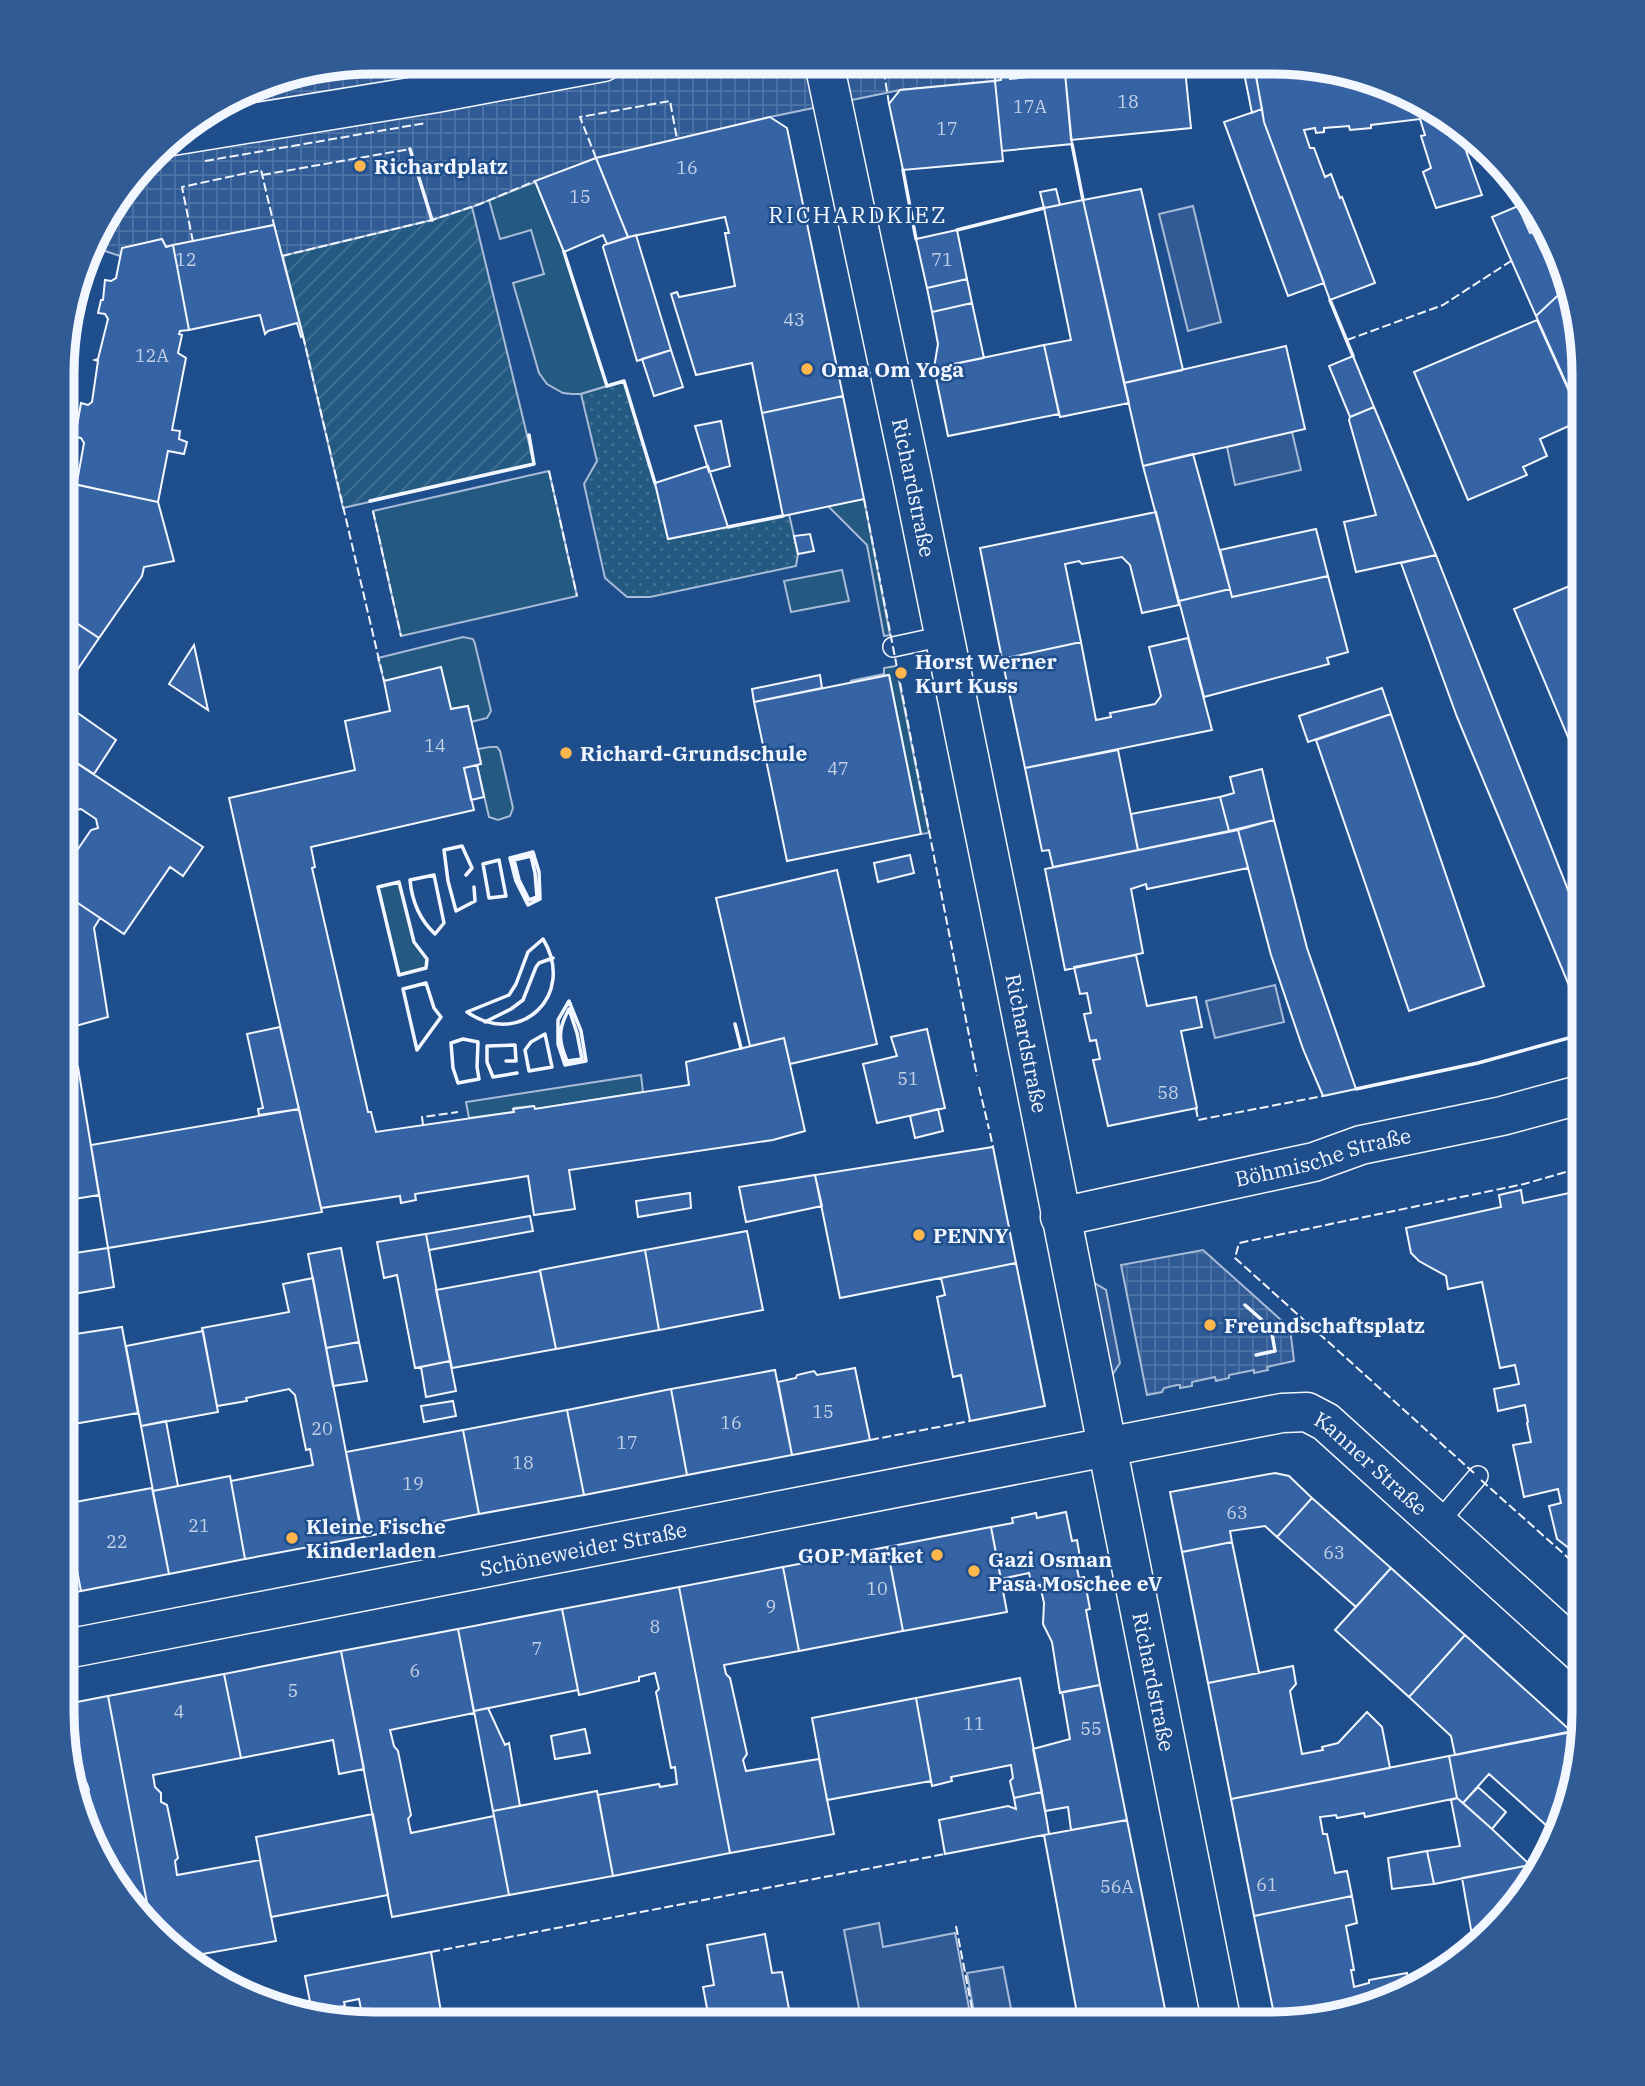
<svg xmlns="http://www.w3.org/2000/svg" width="1645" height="2086" viewBox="0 0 1645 2086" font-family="'IBM Plex Serif',serif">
	<defs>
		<pattern id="park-dots" width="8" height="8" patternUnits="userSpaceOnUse" patternTransform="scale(1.75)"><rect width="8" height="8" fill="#245a82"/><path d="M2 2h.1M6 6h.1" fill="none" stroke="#447295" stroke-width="1.8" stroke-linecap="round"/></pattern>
		<pattern id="garden-furrows" width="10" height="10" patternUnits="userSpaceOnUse" patternTransform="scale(1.75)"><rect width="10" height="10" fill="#245a82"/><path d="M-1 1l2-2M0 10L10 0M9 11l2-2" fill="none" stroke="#447295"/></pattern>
		<pattern id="plaza-grid" width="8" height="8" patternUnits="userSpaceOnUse" patternTransform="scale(1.75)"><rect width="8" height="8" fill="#305b95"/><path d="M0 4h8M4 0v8" fill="none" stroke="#4e73a5"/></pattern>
	</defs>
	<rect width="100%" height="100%" fill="#1f4e8c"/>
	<path fill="#245a82" stroke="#a8bbd7" stroke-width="2" d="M535,181L564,252L607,386L581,394H572L563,393L547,384L539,373L513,283L544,274L531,230L500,239L489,200Z
		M549,471L577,596L401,636L373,511Z
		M864,499L890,635L884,636L867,545L828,506Z
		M842,570L849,601L791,612L784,581Z
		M463,637L473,639L475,644L491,711L487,718L471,722L468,706L451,709L441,668L384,681L378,658Z
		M896,666L929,833L921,834L889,675L850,681L884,674V668Z
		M490,747H497L500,751L513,808L510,816L498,820L489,817L477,765L481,763L478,749Z
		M399,882L414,942L427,959L426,968L399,975L378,887Z
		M641,1075L643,1092L535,1109L534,1106L514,1108V1112L469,1118L466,1102Z"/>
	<path fill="url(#park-dots)" stroke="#a8bbd7" stroke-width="2" d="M624,381L655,483L668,539L789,514L798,554L796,566L650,597H627L605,578L584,484L597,461L581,394Z"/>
	<path fill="url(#garden-furrows)" stroke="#a8bbd7" stroke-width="2" d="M261,170L432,219L472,207L534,464L343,508L303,336Z"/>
	<path fill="#305b95" stroke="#a8bbd7" stroke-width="2" d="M1193,206L1221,322L1188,331L1159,214Z
		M1292,432L1301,470L1235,485L1227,447Z
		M1275,985L1284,1022L1215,1038L1206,1001Z
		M1091,1281L1106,1290L1120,1363L1111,1377Z
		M879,1923L883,1947L955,1933L972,2024H862L844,1930Z
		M1003,1967L1014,2024H976L967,1973Z"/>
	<path fill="url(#plaza-grid)" stroke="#a8bbd7" stroke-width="2" d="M373,61L1159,64L1010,79L1009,75L1001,76V80L900,90L770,117L596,158L472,207L432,220L282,256L274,225L120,256L93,247L103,218L168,138L272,78Z
		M1203,1250L1290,1328L1294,1361L1267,1367L1268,1370L1254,1373V1370L1229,1375V1378L1216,1381L1215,1377L1192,1382V1386L1180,1388V1385H1177L1164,1388L1162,1392L1147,1395L1121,1265Z"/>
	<path fill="#3563a3" stroke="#f2f6ff" stroke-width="2" d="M1159,64H1172L1173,70L1185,69L1191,128L1071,140L1065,73Z
		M1241,64H1254L1255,71L1243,73Z
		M1254,64H1313L1445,114L1457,126L1482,195L1436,208L1423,172L1431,168L1421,136L1425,135L1420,119L1371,125V128L1350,130L1349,126L1324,128V132L1316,133L1315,128L1304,130L1310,148H1314L1325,177L1331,174L1340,198L1342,197L1375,283L1330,300L1264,122Z
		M1255,71L1262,109L1252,113L1244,73Z
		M1065,73L1072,144L1002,151L995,81L1001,80V76L1010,75V79Z
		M995,81L1003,161L903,170L889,104L900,90Z
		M1262,109L1264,122L1324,283L1288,296L1224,122Z
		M770,117L787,128L843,396L762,413L752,363L696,375L671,294L677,292L679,297L735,286L725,233H729L725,217L628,237L596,158Z
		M596,158L628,237L607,244L603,235L564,252L535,181Z
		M1056,189L1060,205L1044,208L1040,192Z
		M1141,189L1183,370L1124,383L1083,200Z
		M1083,200L1129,403L1060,417L1044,345L1071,340L1044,208Z
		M1518,206L1530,233L1541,229L1551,240L1570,284L1536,316L1492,217Z
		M274,225L303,336L301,337L297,323L268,331L265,334L260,315L189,330L173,245Z
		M957,230L967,279L927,288L916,239Z
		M636,235L671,350L637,361L603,247L604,245Z
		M162,239L166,247L173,245L189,330L180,331L179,334L182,335L178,353L186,358L172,430L180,431L179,439L187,442L184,454L168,451L158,502L73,484L74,481L77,482L84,443L81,438L75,437L81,403L88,405L92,402L98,361L95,360L98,359L108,319L105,314L98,313L101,300H103L105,280L111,281L116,278L122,248Z
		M967,279L972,303L932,312L927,288Z
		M1570,284L1573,293L1584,373V423L1536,316Z
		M972,303L984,358L934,368L938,344L932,312Z
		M1537,320L1582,420L1540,439L1547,456L1523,467L1527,475L1468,500L1414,372Z
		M1044,345L1059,414L948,436L934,368Z
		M1286,346L1305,429L1143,466L1124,383Z
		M671,350L683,387L654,396L642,359Z
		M1353,356L1374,407L1350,417L1329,366Z
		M843,396L864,499L783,516L762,413Z
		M1374,407L1436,555L1356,572L1344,522L1376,515L1349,420L1350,417Z
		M721,421L730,466L709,472L695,426Z
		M1193,454L1230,589L1179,601L1143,466Z
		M708,466L728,527L668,539L655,483Z
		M74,484L158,502L174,561L144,567L142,576L99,638L63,614L64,535Z
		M1156,512L1179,605L1142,613L1130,565L1122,557L1082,564L1079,561L1065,564L1081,642L1002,659L980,548Z
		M1316,529L1328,576L1232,597L1220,550Z
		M810,534L814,551L798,554L794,536Z
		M1436,555L1583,928V1019L1457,717L1401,563Z
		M1328,576L1348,652L1327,658L1329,664L1204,697L1179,601L1230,589L1232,597Z
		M1584,580V775L1514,609Z
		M63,614L99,638L63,691Z
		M1188,638L1212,730L1025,768L1002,659L1081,642L1096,720L1111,717L1110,713L1155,704L1161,696L1149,647Z
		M194,645L208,710L169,684Z
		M441,667L451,709L468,706L481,764L464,768L474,810L311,847L315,867L312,868L315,881L368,1112H371L376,1132L514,1112L513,1109L534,1106L535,1109L689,1085L686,1062L784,1038L805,1131L773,1140L569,1170L575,1209L534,1215L528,1176L415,1194L416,1200L401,1203L400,1196L321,1208L229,798L355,770L345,721L390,711L384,681Z
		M820,675L822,688L754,702L752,689Z
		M889,675L921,834L787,861L754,702Z
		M1382,688L1391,714L1308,742L1299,716Z
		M63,708L69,712L72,709L116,740L94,774L63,754Z
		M1391,714L1484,986L1409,1011L1316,740Z
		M1118,750L1138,850L1053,867L1049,850L1042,851L1025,768Z
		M63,754L203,847L183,876L170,867L124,934L63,893V871L91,830L98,828L96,819L81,809L76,810L63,802Z
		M477,765L484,797L471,800L464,768Z
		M1262,769L1274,820L1229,831L1220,797L1234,793L1230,777Z
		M1220,797L1229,831L1138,850L1131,814Z
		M1274,820L1307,948L1356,1089L1323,1096L1303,1049L1271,955L1238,830Z
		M1238,830L1248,868L1147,889L1146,884L1131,889L1143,953L1065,970L1045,869Z
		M910,855L914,873L878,882L874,863Z
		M837,870L877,1044L790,1064L784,1038L750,1046L716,898Z
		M63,893L100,918L94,928L108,1017L72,1027L63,975Z
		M1136,955L1147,1006L1196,997L1202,1027L1181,1031L1197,1108L1108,1126L1093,1060L1100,1059L1096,1040L1090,1041L1084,1014L1091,1013L1087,993L1080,994L1074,967Z
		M63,975L72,1027L63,1029Z
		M280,1027L299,1109L259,1115L258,1109L263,1108L247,1034Z
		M927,1029L945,1108L877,1123L863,1064L897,1056L891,1037Z
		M78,1067L99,1195L62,1201L63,1069Z
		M299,1109L322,1212L108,1248L91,1145Z
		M938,1109L943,1131L915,1138L910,1116Z
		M993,1147L1016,1263L840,1298L815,1175Z
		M815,1175L822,1206L746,1222L739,1187Z
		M1521,1190L1523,1203L1583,1190V1550L1574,1552L1557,1539L1549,1506L1561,1503L1558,1489L1524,1497L1513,1445L1531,1442L1527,1423L1528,1422L1525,1405L1498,1411L1494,1389L1519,1384L1515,1365L1500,1368L1482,1282L1448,1289L1446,1276L1419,1261L1411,1253L1406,1228L1501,1207L1499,1195Z
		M690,1193L691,1208L638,1217L636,1201Z
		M530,1216L533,1231L429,1250L426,1234Z
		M747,1231L763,1310L659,1330L645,1250Z
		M426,1234L450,1361L415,1368L397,1275L384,1278L377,1242Z
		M108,1248L114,1287L62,1296V1255Z
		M341,1248L359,1342L326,1348L308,1254Z
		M645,1250L659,1330L556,1349L540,1270Z
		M1016,1263L1045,1406L970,1421L961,1375L953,1377L937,1297L945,1295L941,1278Z
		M540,1271L556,1349L452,1368L436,1290Z
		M313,1278L362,1537L245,1559L231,1481L313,1465L310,1449L306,1450L295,1395L289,1389L246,1398L247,1401L217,1406L202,1328L289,1312L283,1284Z
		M122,1327L138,1413L62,1426V1336Z
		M203,1331L218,1412L141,1426L126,1346Z
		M359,1342L367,1381L333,1386L326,1348Z
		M450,1361L456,1391L426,1397L421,1367Z
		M855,1368L870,1440L792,1455L778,1382L796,1378L797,1375L814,1371L817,1375Z
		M775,1370L792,1455L687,1475L671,1389Z
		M671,1389L687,1475L584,1495L567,1410Z
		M453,1401L456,1416L424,1422L421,1406Z
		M567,1410L584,1495L479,1514L463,1430Z
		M166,1421L178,1486L153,1491L141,1426Z
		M463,1430L479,1514L363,1537L346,1452Z
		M1275,1473L1289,1476L1312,1498L1277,1537L1265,1526L1230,1531L1232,1542L1182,1552L1170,1492Z
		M230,1476L245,1559L169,1574L153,1491Z
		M152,1488L169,1574L81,1591L64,1504Z
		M1312,1498L1391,1568L1356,1607L1277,1537Z
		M65,1508L81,1591L61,1595L62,1509Z
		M1066,1512L1072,1541L1077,1540L1081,1563L1076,1564L1079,1578L1084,1577L1090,1609L1086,1610L1100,1685L1060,1693L1052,1642L1043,1624L1044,1603L1040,1585L1032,1587L1029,1573L1001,1579L991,1527L1013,1523L1012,1518L1036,1513L1037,1518Z
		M991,1527L1007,1612L903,1631L887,1547Z
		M1232,1542L1259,1673L1208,1683L1182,1552Z
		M887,1547L903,1631L799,1651L783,1567Z
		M783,1567L799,1651L724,1665L726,1674L730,1678L747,1754L743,1760L746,1771L819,1759L834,1834L730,1853L679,1587Z
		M1391,1568L1465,1635L1409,1697L1335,1630Z
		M679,1587L730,1853L613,1876L598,1795L659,1784L660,1787L677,1784L675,1767L671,1768L656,1692L659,1689L655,1673L639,1677V1681L579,1695L562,1609Z
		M562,1609L578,1690L474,1711L458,1629Z
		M458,1629L474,1713L390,1730L394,1746L398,1751L411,1815L408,1819L411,1833L494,1816L509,1895L392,1917L341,1651Z
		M1465,1635L1572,1732L1455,1755L1451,1736L1409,1697Z
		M341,1651L364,1769L339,1774L333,1740L241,1758L224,1674Z
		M1293,1666L1296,1684L1290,1691L1302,1754L1323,1750L1322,1747L1338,1743L1367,1712L1382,1727L1390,1768L1231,1799L1208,1683Z
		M224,1674L241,1758L153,1775L155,1787L161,1793V1802L167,1805L178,1858L175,1861L177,1875L260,1860L276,1941L186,1957L150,1919L108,1696Z
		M1020,1678L1042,1792L1014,1798L1010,1781L1013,1778L1011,1765L951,1777L952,1781L932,1786L916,1698Z
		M1100,1685L1127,1820L1071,1830L1068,1807L1045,1811L1033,1749L1070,1739L1062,1692Z
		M108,1696L150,1919L103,1868L95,1851L86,1795L89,1790L87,1784L71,1787L61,1705Z
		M916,1698L931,1781L827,1800L812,1718Z
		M488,1708L505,1745L509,1743L520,1806L493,1811L474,1711Z
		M585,1729L590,1753L555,1759L551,1736Z
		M1572,1731L1582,1739L1567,1813L1557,1835L1489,1774L1463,1803L1457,1798L1449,1756Z
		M1449,1756L1457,1798L1365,1817L1364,1813L1337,1818L1336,1815L1320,1817L1323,1834H1327L1335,1873L1347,1871L1352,1896L1254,1916L1231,1799Z
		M1478,1787L1506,1812L1492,1829L1463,1803Z
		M597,1791L613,1876L509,1895L493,1811Z
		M1042,1792L1049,1834L945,1854L939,1820L1008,1806L1016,1809L1014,1798Z
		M1457,1798L1492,1829L1530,1865L1434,1884L1427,1851L1460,1846L1451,1800Z
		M373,1814L388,1895L271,1917L256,1837Z
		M1127,1820L1168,2024H1079L1044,1835Z
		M1427,1851L1434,1884L1392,1889L1388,1858Z
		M1530,1865L1538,1872L1531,1886L1473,1941L1462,1878Z
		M1352,1896L1357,1923L1346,1926L1354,1970H1351L1354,1987L1369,1983V1980L1407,1973L1410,1988L1292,2024H1276L1254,1916Z
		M765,1934L772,1973L782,1972L789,2009L783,2011L785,2024H710L703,1987L714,1985L707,1945Z
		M431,1952L443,2024H364L359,1999L344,2002L345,2006L312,2012L305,1976Z"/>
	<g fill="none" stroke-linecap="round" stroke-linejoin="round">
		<g stroke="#f2f6ff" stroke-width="22">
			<path id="lane" d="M893,647L944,636
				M1438,1523L1478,1476"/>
		</g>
		<g stroke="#f2f6ff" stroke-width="41">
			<g id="street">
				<path id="s1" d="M824,63L912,477L1012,968L1222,2024"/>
				<path d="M172,136L436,93L603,62"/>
				<path id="s2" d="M1060,1217L1314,1162L1361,1145L1502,1116L1583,1094"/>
				<path id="s3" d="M61,1650L1282,1413L1307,1412L1326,1422L1583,1655"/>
			</g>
		</g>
		<use href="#lane" stroke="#1f4e8c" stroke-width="19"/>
		<use href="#street" stroke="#1f4e8c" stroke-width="38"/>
		<path stroke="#f2f6ff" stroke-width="2" stroke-dasharray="9 3.5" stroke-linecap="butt" d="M994,63L995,81
			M1064,63V66
			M245,94L422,64
			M889,104L884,72L887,67L913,63
			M596,158L580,117L670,101L677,139
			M205,161L426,123
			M262,175L410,149
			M193,242L182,187L261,170L274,225
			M282,256L432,220L480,204L535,181
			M303,336L384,681
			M1347,340L1443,305L1511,261
			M549,471L577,596
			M864,499L977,1076
			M373,511L401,636
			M979,1087L989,1129
			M1196,1108L1198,1120L1323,1096
			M423,1125L422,1117L458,1112
			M990,1133L993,1147
			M870,1440L970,1421
			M1474,1473L1235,1258L1239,1243L1524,1184L1583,1167
			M1481,1480L1583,1571
			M956,1926L975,2024
			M431,1952L945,1854"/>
		<path stroke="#f2f6ff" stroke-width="3.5" d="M1072,144L1083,200
			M410,149L432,220
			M903,170L916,239
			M957,230L1044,208
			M564,252L607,386L624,381L655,483
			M1330,300L1353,356
			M370,501L534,464L529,435
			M728,527L783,516
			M533,852L539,872L540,899L528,905L516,881L510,858Z
			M531,856L535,873L537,897L529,900L519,880L514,860Z
			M499,860L506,896L489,898L483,864Z
			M434,875L444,923L435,934C419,919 412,902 410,880Z
			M466,875L472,868L462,846L444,850L448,881L456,911L475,901L474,887
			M399,882L414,942L427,959L426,968L399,975L378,887Z
			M543,939C577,995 520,1049 467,1012L509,995L516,984L528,952Z
			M426,983L434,1008L441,1017L417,1050L403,989Z
			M569,1001L581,1031L586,1061L565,1065L558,1044V1020Z
			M569,1009L577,1033L582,1059L567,1061C558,1040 558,1029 569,1009Z
			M485,1022L511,1009L523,1000L536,967L539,963L553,958
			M735,1024L741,1048
			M545,1034L552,1067L529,1071L525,1050L531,1042Z
			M463,1039L478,1042L477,1067L479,1079L458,1083L453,1068L451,1043Z
			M506,1061H516L515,1045L487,1046V1062L493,1077L517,1073
			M1356,1089L1478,1063L1583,1034
			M1245,1305L1271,1328L1275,1351L1256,1355
			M62,1489L64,1504"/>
	</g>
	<g fill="#ffb74d" stroke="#1f4e8c" stroke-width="2.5">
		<circle cx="360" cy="166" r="7"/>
		<circle cx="807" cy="369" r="7"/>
		<circle cx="901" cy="673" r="7"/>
		<circle cx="566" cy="753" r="7"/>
		<circle cx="919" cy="1235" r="7"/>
		<circle cx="1210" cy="1325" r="7"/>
		<circle cx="292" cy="1538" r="7"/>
		<circle cx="937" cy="1555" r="7"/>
		<circle cx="974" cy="1571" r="7"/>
	</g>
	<g text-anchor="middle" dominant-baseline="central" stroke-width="5" stroke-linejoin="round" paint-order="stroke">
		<g font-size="18" fill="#c3d1e8">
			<text x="1128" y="101">18</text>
			<text x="1030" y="106">17A</text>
			<text x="947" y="128">17</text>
			<text x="687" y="167">16</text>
			<text x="580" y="196">15</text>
			<text x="186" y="259">12</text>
			<text x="942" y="259">71</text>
			<text x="794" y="319">43</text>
			<text x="152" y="355">12A</text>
			<text x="435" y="745">14</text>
			<text x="838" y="768">47</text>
			<text x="908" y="1078">51</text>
			<text x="1168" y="1092">58</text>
			<text x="823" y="1411">15</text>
			<text x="731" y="1422">16</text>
			<text x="322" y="1428">20</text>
			<text x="627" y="1442">17</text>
			<text x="523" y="1462">18</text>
			<text x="413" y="1483">19</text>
			<text x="1237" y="1512">63</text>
			<text x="199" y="1525">21</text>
			<text x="117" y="1541">22</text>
			<text x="1334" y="1552">63</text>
			<text x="877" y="1588">10</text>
			<text x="771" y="1606">9</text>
			<text x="655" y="1626">8</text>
			<text x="537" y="1648">7</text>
			<text x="415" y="1670">6</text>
			<text x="293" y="1690">5</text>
			<text x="179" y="1711">4</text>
			<text x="974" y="1723">11</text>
			<text x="1091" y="1728">55</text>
			<text x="1267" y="1884">61</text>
			<text x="1117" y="1886">56A</text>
		</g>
		<g font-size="21" font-weight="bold" fill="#f2f6ff" stroke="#1f4e8c" text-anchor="start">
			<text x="374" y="166">Richardplatz</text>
			<text x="821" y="369">Oma Om Yoga</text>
			<text x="915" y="661">Horst Werner<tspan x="915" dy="24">Kurt Kuss</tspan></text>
			<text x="580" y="753">Richard-Grundschule</text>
			<text x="933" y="1235">PENNY</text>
			<text x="1224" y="1325">Freundschaftsplatz</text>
			<text x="306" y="1526">Kleine Fische<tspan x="306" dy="24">Kinderladen</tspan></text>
			<text x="923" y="1555" text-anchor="end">GOP Market</text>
			<text x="988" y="1559">Gazi Osman<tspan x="988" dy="24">Pasa Moschee eV</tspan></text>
		</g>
		<g font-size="21" fill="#f2f6ff" stroke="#1f4e8c">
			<text stroke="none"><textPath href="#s1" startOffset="434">Richardstraße</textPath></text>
			<text stroke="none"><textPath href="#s1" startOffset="1001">Richardstraße</textPath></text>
			<text stroke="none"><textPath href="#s2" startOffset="270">Böhmische Straße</textPath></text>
			<text stroke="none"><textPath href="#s3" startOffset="1351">Kanner Straße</textPath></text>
			<text stroke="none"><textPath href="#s3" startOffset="532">Schöneweider Straße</textPath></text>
			<text stroke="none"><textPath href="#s1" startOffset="1652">Richardstraße</textPath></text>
		</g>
		<g font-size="23" letter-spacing="2" fill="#f2f6ff" stroke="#1f4e8c">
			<text x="858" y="214">RICHARDKIEZ</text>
		</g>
	</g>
	<path d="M0 0H1645V2086H0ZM374 74H1272A300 300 0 0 1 1572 374V1712A300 300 0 0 1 1272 2012H374A300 300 0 0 1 74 1712V374A300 300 0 0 1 374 74Z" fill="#305b95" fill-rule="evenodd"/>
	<path fill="none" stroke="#f2f6ff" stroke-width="9" d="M374 74H1272A300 300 0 0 1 1572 374V1712A300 300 0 0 1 1272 2012H374A300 300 0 0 1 74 1712V374A300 300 0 0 1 374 74Z"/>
</svg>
